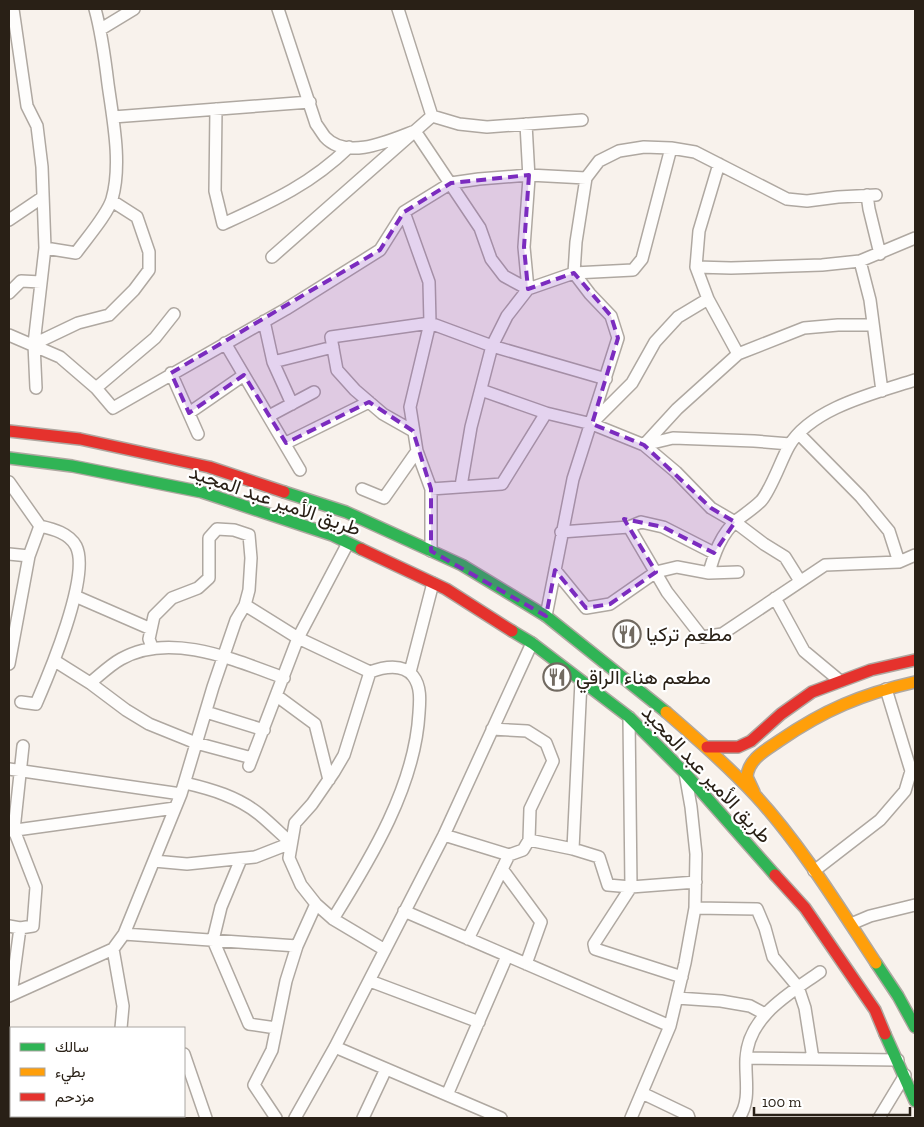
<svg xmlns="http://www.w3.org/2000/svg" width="924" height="1127" viewBox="0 0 924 1127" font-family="'Zilla Slab',Vazirmatn,serif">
	<rect width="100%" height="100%" fill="#f8f2ec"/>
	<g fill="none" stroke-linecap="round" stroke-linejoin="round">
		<g stroke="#afa8a1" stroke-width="14">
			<path id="street" d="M13,9L27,106L37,126L42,167L45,248L34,344L36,388
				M278,9L316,124C319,128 322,133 325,137C347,161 391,140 415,131L480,228L491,259L504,276L528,289
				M398,9L432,116
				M101,29L134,9
				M216,109L215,191L223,224C271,202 310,185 349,147
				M113,117L310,102
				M526,124L529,178L524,247L528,289
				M719,164L699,231L696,267L708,299L738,354
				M867,195L869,209L880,254
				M404,212L429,282L430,323L410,407L417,451L431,489L502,484L546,413
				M9,220L43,197
				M45,248L76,253C86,239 108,214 112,199C122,164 113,120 108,84C105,59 102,34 95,9
				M272,257L432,116L459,124L487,127L582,120
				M860,261L870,300L882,391
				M696,267L731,268L822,265L860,261L915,238
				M9,293L21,281L41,282
				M264,321L273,362L292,404
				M9,335L60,357L96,388L113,408L286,309L380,250L404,212L451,183L479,179L529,175L586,178
				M225,343L300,470
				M34,344L78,323L109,315L134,290L149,270V252L137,217L112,201
				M273,362L333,347
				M171,373L198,434
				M96,388L155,338L174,314
				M481,390L546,413L592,424L644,445L676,472L711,508L735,522L764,544L785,557L800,581
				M189,413L244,375
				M269,416L314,392
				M593,422L632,383L655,342L678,317L708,299
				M413,431L383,414L355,390L337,370L331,337L430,323L492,346L606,379
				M799,434L861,497L889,531L899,562
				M286,443L369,402
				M644,445L677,409L738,354L804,328L838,325H873
				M644,445L673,438L754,441L790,444
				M9,482L40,526L29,556L9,664
				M461,486L471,427L492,346L507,316L528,289L574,273L633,270L642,259L671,148
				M362,489L384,498L417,451
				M431,489V551
				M629,527L641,522L663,527L714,553
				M561,532L629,527L667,592L702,637L722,634L825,565L899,562L915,555
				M9,554L29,556
				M555,570L586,608L610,604L656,572L677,567L709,573L738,572
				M709,573C714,554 721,534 737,520C745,514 754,508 761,501C771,490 781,460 789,446C811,408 875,393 915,380
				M75,596L151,629
				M775,598L804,651L840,681
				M245,605L298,638L370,672
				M546,616L573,479L618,338L611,316L590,294L574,273L576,242L586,178L599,161L619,151L644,147L671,148L695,152L787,199L807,201L838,197L876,195
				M55,661L90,683L126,710L149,724L196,743L252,758
				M410,672L433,583
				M90,683C100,675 110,665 121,659C170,631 235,660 284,678
				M277,696L315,724L329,780
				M21,702L36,704C49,674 91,575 76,546C69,533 53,529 40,526
				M206,712L264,730
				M629,717L631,887L696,882
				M492,729L527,731L546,743L553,761L530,809L529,840
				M249,766L298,638L348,543
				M9,769L181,794
				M9,831L175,808
				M444,835L509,855L468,939
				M573,849L581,681
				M509,855L523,850L529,840L573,849L599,857L608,885L631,887L594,944L595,949L682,977
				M241,859L221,907L213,940L249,1024L276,1028
				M154,861L187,864L255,857L291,843C280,833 270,823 259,814C238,797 211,789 185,783
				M502,869L541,922L526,964
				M814,871L880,820L905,791L911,771L886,689
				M695,908L757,909L765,928L773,957L798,987L805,1008L813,1059
				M404,911L670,1026
				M333,919C371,858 415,786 419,713C420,700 421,686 413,676C403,663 383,667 370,672L344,755L334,772L312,804L295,823L289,858L301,885L316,904L333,919L385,950
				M851,924L870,916L915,905
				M9,926L20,928L33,926L36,887L14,830L23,746
				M124,934L297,946
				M113,949L123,1006L121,1028
				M370,981L479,1022
				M11,995L20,928
				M9,996L113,949L124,934L181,794L213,687L236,620L245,605L249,590L251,558L249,535L234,530L217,529L209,538V578L198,588L172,598L154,616L149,639L152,647
				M677,998L721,1001L750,1006L765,1014
				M335,1047L501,1118
				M184,1054L206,1118
				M746,1058L898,1060
				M642,1093L688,1115L689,1118
				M447,1095L507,956
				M9,1108L11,1107
				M40,1116L41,1118
				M115,1118V1116
				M276,1118L254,1085L272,1050L286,981L297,946L316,904
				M295,1118L335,1047L444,835L532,643
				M363,1118L386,1069
				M631,1118L670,1026L685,963L695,908L696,854L691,807L685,773
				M739,1118C751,1100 745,1080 746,1059C748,1016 789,994 820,972
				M879,1118L905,1075"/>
		</g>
		<g stroke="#afa8a1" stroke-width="14">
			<path id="fast" d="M9,458L72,466L202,492L332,535L361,549
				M284,492L346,512L462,565L546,616L666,712
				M512,631L532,643L629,717L685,773L775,875
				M876,963L898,996L915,1027
				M885,1034L915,1101"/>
		</g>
		<g stroke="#afa8a1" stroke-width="14">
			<path id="slow" d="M666,712C697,739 728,766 756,796C801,845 839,907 876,963
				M754,792L747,777C748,759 766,750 779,741C824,710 862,694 915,682"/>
		</g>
		<g stroke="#afa8a1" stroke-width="14">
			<path id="jam" d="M9,431L80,439L209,467L284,492
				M361,549L446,589L512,631
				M707,747H738L751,741L781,714L812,692L871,670L915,660
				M775,875L805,908L875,1010L885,1034"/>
		</g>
		<use href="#street" stroke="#fefdfc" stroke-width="11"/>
		<use href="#fast" stroke="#30b455" stroke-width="11"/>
		<use href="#slow" stroke="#ff9f0a" stroke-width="11"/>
		<use href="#jam" stroke="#e5322d" stroke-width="11"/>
	</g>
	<path fill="#7b2cbf" fill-opacity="0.2" stroke="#7b2cbf" stroke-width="4" stroke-dasharray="10 6" stroke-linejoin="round" d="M529,175L524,247L528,289L574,273L611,316L618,338L592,424L644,445L711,508L735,522L714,553L663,527L624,519L656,572L610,604L586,608L555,570L546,616L431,551V489L413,431L369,402L286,443L244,375L189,413L171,373L380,250L404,212L451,183Z"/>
	<defs>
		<g id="restaurant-ring" transform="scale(1.4375)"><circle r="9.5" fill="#fff" stroke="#716a61" stroke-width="1.5"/><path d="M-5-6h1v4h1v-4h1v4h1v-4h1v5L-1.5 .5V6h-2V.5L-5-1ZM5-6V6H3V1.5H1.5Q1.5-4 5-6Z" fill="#716a61"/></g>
	</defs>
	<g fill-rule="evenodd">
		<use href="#restaurant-ring" x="627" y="634"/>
		<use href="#restaurant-ring" x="557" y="677"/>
	</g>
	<g text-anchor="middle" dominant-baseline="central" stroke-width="4.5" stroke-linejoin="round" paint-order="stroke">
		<g font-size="20" fill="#292016" stroke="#fff">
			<text transform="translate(275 500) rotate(19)">طريق الأمير عبد المجيد</text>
			<text transform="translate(707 774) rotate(47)">طريق الأمير عبد المجيد</text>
		</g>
		<g font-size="20" fill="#292016" stroke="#fff" text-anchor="start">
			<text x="646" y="634">مطعم تركيا</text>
			<text x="576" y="677">مطعم هناء الراقي</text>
		</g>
	</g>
	<rect width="924" height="1127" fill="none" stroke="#292016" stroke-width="20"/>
	<rect x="10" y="1027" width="175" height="90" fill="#ffffff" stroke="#a9a6a2"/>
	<rect x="20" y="1043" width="25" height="8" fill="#30b455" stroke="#a9a6a2"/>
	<text x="55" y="1052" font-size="15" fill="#292016">سالك</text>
	<rect x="20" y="1068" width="25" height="8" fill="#ff9f0a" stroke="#a9a6a2"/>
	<text x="55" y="1077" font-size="15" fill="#292016">بطيء</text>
	<rect x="20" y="1093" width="25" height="8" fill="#e5322d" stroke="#a9a6a2"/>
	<text x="55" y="1102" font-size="15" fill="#292016">مزدحم</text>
	<path d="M754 1107v8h156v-8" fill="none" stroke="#292016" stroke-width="2.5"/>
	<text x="762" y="1107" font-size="15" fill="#292016" stroke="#ffffff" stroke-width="4" paint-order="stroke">100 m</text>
</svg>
